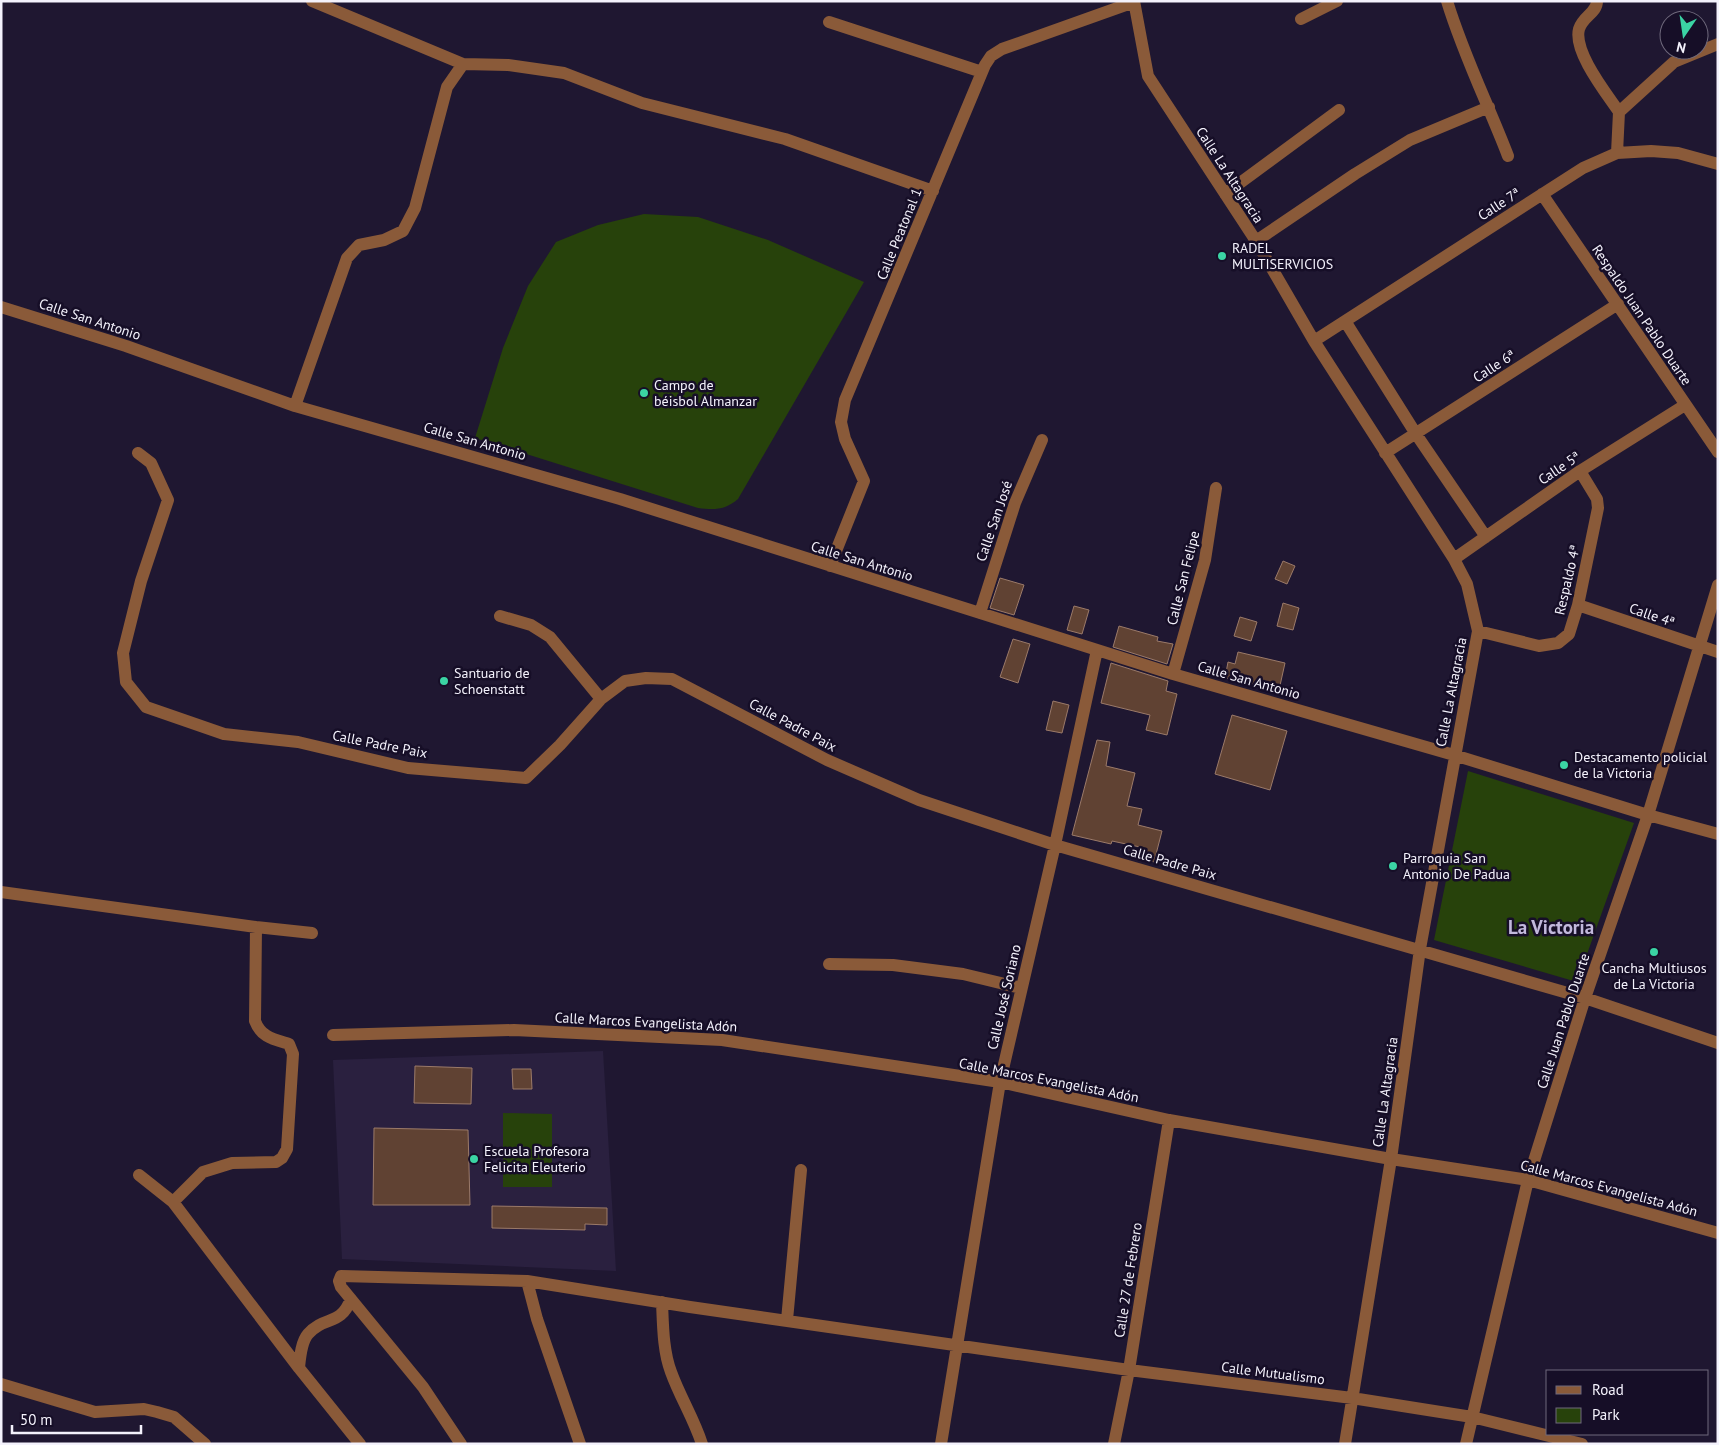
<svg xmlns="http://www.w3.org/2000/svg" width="1719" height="1445" viewBox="0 0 1719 1445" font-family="'PT Sans',sans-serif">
	<rect width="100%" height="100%" fill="#1f1731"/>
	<path fill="#2a203f" d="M603,1051L616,1271L342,1259L333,1060Z"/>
	<path fill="#27420b" d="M644,214L698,217L768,240L864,282L738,499C725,510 715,510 698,508L475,438L503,348L528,286L556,242L598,225Z
		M1468,771L1634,823L1577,982L1434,940Z
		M503,1113L552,1114V1187H503Z"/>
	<path fill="#604233" stroke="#9b7a69" d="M1283,561L1295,566L1287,584L1275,579Z
		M1000,578L1024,585L1014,615L990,608Z
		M1283,603L1299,608L1293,630L1277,626Z
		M1074,606L1089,610L1082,634L1067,630Z
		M1240,617L1257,622L1251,641L1234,636Z
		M1119,626L1158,637L1157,641L1173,644L1167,664L1113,647Z
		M1013,639L1030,644L1018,683L1000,677Z
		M1238,652L1285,663L1279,690L1225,678L1228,662L1235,664Z
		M1111,663L1168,681L1166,691L1177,694L1167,735L1146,730L1150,715L1101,703Z
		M1053,701L1069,705L1062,733L1046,730Z
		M1232,715L1287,731L1270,790L1215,774Z
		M1097,740L1110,742L1106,766L1135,773L1127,806L1142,809L1138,825L1162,831L1154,862L1137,857L1140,847L1112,841L1111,844L1072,835Z
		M415,1066L472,1068L471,1104L414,1103Z
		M512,1069H531L532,1089H513Z
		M374,1128L468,1130L470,1205H373Z
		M492,1206L607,1208V1225L585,1224V1230L492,1228Z"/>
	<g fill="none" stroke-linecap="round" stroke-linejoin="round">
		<path stroke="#8a5a39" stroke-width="12" d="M312,1L463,64
			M1134,1L1148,76L1256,241L1314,341L1454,559L1467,584L1478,631L1420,949L1391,1159L1345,1444
			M1447,1C1463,54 1488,104 1508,156
			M1597,1C1597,13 1583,16 1579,29C1573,52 1607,94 1619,112
			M1301,19L1337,1
			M829,22L982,72
			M1617,153L1619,112L1674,62L1718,44
			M1225,194L1339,110
			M1542,194L1718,452
			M1256,241L1355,174L1410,140L1489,107
			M1,307L126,346L295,406L620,499L1173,674L1454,755L1648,815L1718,834
			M1345,321L1416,434L1486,537
			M1314,341L1583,168L1617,153L1651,151L1678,153L1718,164
			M295,406L347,258L359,245L384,240L403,231L415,208L447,87L463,64L508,65L564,73L642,103L785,139L933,191
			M138,453L151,463L168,500L141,581L123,653L126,682L146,707L224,734L298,742L408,768L526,778L560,745L601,699L625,681L646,678L672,679L827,760L919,800L1055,845L1585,998L1718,1043
			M1385,453L1618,304
			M1454,559L1580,471L1685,405
			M830,566L864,481L845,439L841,422L845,400L985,65L991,56L1002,49L1134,2
			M1578,605L1718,652
			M980,613L1015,503L1042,440
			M500,616L531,625L550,637L601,699
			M1478,631L1539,646L1558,643L1569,634L1578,605L1598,508L1597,499L1580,471
			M1173,674L1205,560L1216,488
			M1,892L256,927L312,933
			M829,964L893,965L963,974L1021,988
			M333,1035L514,1030L722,1040L1000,1082L1169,1120L1391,1159L1528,1180L1718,1233
			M139,1175L173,1202L299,1368L360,1444
			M173,1202L203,1172L232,1163L276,1162L282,1158L287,1149L293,1054L289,1044C273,1039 261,1037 255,1021L256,927
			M527,1281L537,1319L580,1444
			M662,1302C663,1325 663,1351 671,1372C680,1397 694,1419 702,1444
			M787,1320L801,1170
			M299,1368C300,1358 301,1342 308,1334C325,1315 340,1327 351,1299
			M1,1384L95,1412L144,1409L157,1412L174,1417L205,1444
			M461,1444L423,1387L341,1287L339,1281L341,1276L527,1281L690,1307L1129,1370L1352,1398L1472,1417L1582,1444
			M941,1444L1000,1082L1055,845L1097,650
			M1114,1444L1129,1370L1169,1120
			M1466,1444L1528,1180L1585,998L1648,815L1718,585"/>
	</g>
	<g fill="#3bd4a4" stroke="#160e27" stroke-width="2">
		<circle cx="1222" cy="256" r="5"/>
		<circle cx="644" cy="393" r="5"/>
		<circle cx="444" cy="681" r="5"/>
		<circle cx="1564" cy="765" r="5"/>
		<circle cx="1393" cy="866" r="5"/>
		<circle cx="1654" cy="952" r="5"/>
		<circle cx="474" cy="1159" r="5"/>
	</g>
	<g text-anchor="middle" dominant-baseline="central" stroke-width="5" stroke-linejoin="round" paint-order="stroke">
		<g font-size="14" fill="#f4f2fc" stroke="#160e27">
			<text transform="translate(1230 175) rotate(57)">Calle La Altagracia</text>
			<text transform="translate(1499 204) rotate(-33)">Calle 7ª</text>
			<text transform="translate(899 234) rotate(-68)">Calle Peatonal 1</text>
			<text transform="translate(1642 315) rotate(56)">Respaldo Juan Pablo Duarte</text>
			<text transform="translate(90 319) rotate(18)">Calle San Antonio</text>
			<text transform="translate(1494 366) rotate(-33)">Calle 6ª</text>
			<text transform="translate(475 441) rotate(16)">Calle San Antonio</text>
			<text transform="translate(1559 468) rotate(-34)">Calle 5ª</text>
			<text transform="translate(994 521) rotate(-71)">Calle San José</text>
			<text transform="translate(862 561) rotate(17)">Calle San Antonio</text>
			<text transform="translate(1183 578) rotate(-76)">Calle San Felipe</text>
			<text transform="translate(1567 580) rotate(-77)">Respaldo 4ª</text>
			<text transform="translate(1652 615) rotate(19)">Calle 4ª</text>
			<text transform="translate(1249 680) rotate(16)">Calle San Antonio</text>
			<text transform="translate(1451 692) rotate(-79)">Calle La Altagracia</text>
			<text transform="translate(793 725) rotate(28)">Calle Padre Paix</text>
			<text transform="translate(380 744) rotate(11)">Calle Padre Paix</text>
			<text transform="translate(1170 862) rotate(16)">Calle Padre Paix</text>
			<text transform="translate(1004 997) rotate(-77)">Calle José Soriano</text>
			<text transform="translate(1563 1021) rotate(-72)">Calle Juan Pablo Duarte</text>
			<text transform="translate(646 1022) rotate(3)">Calle Marcos Evangelista Adón</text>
			<text transform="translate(1049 1080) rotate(11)">Calle Marcos Evangelista Adón</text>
			<text transform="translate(1385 1092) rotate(-82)">Calle La Altagracia</text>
			<text transform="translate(1609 1188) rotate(15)">Calle Marcos Evangelista Adón</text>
			<text transform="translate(1128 1280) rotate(-81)">Calle 27 de Febrero</text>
			<text transform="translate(1273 1373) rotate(7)">Calle Mutualismo</text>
		</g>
		<g font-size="14" fill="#f4f2fc" stroke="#160e27" text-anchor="start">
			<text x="1232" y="248">RADEL<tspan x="1232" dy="16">MULTISERVICIOS</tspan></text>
			<text x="654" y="385">Campo de<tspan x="654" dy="16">béisbol Almanzar</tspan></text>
			<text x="454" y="673">Santuario de<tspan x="454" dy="16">Schoenstatt</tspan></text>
			<text x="1574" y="757">Destacamento policial<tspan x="1574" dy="16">de la Victoria</tspan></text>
			<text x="1403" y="858">Parroquia San<tspan x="1403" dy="16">Antonio De Padua</tspan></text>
			<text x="1654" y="968" text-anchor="middle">Cancha Multiusos<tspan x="1654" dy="16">de La Victoria</tspan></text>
			<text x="484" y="1151">Escuela Profesora<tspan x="484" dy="16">Felicita Eleuterio</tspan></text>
		</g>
		<g font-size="19" font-weight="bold" fill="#c2b9dc" stroke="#160e27">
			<text x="1551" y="927">La Victoria</text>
		</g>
	</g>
	<rect width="1719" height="1445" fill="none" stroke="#f4f2fc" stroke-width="5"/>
	<rect x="1546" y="1370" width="162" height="65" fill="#160e27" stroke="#6f697c"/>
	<rect x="1556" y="1386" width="25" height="8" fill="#8a5a39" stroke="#6f697c"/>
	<text x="1592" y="1395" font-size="15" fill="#f4f2fc">Road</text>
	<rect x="1556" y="1408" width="25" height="15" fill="#27420b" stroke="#6f697c"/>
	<text x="1592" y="1420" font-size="15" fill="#f4f2fc">Park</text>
	<g transform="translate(1684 35) rotate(193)"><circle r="24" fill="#160e27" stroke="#6f697c"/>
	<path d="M0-4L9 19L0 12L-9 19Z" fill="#3bd4a4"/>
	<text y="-8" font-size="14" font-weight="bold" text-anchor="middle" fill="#f4f2fc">N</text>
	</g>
	<path d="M12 1425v8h129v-8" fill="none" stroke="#f4f2fc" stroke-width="2.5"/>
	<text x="20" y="1425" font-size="15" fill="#f4f2fc" stroke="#160e27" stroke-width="4" paint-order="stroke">50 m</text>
</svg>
